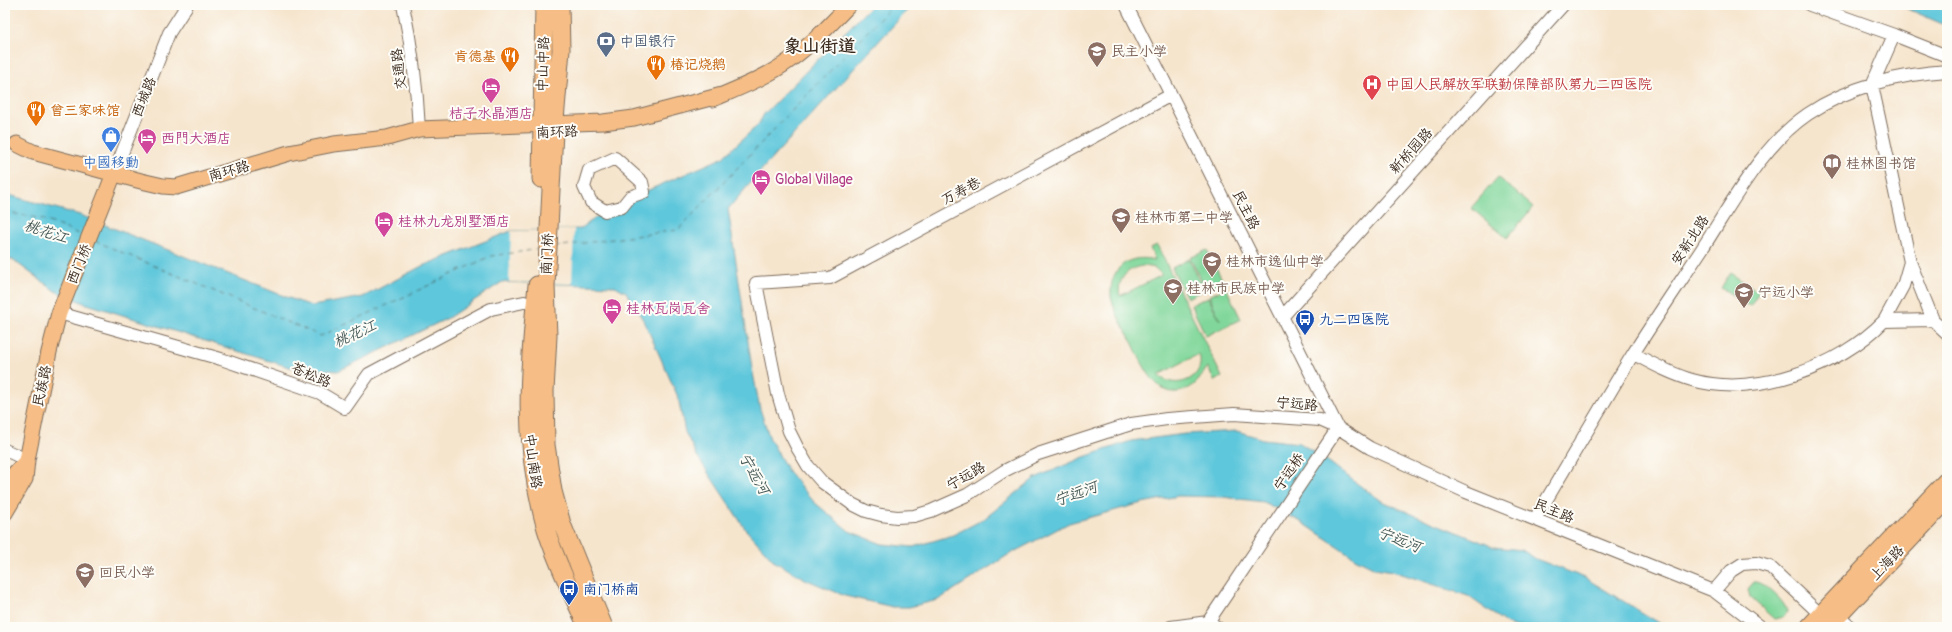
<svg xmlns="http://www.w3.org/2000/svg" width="1952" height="632" viewBox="0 0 1952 632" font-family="Pangolin,'LXGW WenKai TC',sans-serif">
	<rect width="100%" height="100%" fill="#fdfcf7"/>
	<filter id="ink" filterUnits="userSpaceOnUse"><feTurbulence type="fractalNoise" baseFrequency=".025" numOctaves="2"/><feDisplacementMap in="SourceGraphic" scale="8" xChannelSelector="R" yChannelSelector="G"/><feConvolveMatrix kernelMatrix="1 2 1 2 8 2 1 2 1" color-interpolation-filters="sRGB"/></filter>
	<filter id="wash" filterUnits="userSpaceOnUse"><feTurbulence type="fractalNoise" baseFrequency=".012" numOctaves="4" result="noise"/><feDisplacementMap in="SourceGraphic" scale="16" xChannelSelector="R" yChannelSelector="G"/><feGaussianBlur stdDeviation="0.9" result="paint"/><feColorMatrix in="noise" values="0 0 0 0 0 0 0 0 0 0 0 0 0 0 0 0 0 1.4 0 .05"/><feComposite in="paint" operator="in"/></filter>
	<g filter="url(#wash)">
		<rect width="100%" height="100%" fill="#f6e5cd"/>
		<path fill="#81d79b" stroke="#5e805c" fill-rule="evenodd" d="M1498,177L1533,207L1507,238L1471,208Z
			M1157,245L1222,377L1214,381L1208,367C1203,372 1201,379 1195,384C1162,410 1144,368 1133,344C1125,329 1115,314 1111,297C1109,269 1127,253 1155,260L1150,248ZM1145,266L1155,268L1162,275L1120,296C1116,279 1129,266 1145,266ZM1199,354C1207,378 1175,392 1158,375Z
			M1207,250L1223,281L1206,289L1190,258Z
			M1189,259L1204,290L1187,298L1172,268Z
			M1730,273L1759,292L1750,306L1721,288Z
			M1226,288L1241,319L1206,336L1191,305L1208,297L1220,320L1209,296Z
			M1754,582C1763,581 1787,603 1787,612L1783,617L1774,619L1750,597L1748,589Z"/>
		<path fill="#5fc7db" stroke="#4d787c" d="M872,5H912L765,166L728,209L752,368L760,409L770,439L788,471L814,502L849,531L882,544L913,547L953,535L984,519L1035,478L1084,457L1131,441L1185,434L1237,431L1263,439L1300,443L1329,462L1359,485L1382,501L1414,515L1494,547L1522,550L1536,559L1585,578L1666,627H1516L1507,624L1468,596L1393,571L1375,568L1355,558L1303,523L1264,502L1223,497L1178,496L1142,503L1069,523L1008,555L938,600L909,607H893L845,596L805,579L775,562L746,530L697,456L685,432L678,397L645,323L626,292L615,286L502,282L448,318L338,371L289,367L84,303L55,291L13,260L5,258V194L80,215L289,298L312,306L363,297L422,266L511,231L580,229L605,211L644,192L722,158L758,125L764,114Z
			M1899,5H1947V26Z"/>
		<path fill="#f6e5cd" d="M574,229L572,284L509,282L511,231Z"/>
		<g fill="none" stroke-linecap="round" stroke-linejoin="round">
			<path stroke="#465957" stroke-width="1" stroke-dasharray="5 4" stroke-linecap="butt" d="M5,212L42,219L81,235
				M95,241L321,336L491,256L540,249
				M555,247L678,230L893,5"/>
		</g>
	</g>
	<g filter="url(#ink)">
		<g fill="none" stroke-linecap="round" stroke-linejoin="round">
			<g stroke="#7c6b5b" stroke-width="14">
				<path id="minor" d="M403,5C412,47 417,87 419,129
					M1126,5L1338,428
					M1810,5L1894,35L1947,56
					M1894,35L1872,85L1910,262L1933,320L1947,333
					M1171,95L830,278L756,283L778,394L789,431L798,449L808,466L822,482L852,504L866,511L881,515L897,517L914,516L931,511L967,495L1004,471L1038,454L1131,424L1167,419L1234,414L1320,420L1338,428L1370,448L1466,492L1714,591L1761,627
					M615,158L642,182L644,192L630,197L622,207L605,211L591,202L584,187L589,170Z
					M117,166L169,33L187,5
					M59,313L221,359L320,393L345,408L369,374L491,309L524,302
					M1283,316L1563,5
					M1884,321L1903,286L1910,262
					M1634,354C1653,364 1671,374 1692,380C1756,398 1839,367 1884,321L1933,320
					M5,450L27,460
					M1535,519C1568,464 1600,408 1633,354C1655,319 1679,284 1702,249C1732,203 1761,146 1808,114C1848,87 1899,74 1947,71
					M1714,591L1731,571L1742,564L1756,563L1770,567L1821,615
					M1838,616L1850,627
					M1208,622L1338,428
					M1171,627L1208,622L1217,627"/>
			</g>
			<g stroke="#7c6b5b" stroke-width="17">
				<path id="major" d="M713,99C739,88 767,77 790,60C812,44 830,25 849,5
					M17,144L33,152L141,181L163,186L176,187L289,153L334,144L387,138L419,129L603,122L634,118L722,95
					M5,491L15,473L27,460L49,352L59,313L117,166
					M5,513L25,479L27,460"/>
			</g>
			<g stroke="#7c6b5b" stroke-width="19">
				<path id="highway" d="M560,5L561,50L554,132L546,286L548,336L545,391L546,445L553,491L562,524L604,627
					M541,179L544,5
					M537,285C528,372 522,443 546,529C556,562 573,595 587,627
					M1809,627L1947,480
					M1828,627L1947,500"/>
			</g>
			<use href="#minor" stroke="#fff" stroke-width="12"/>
			<use href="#major" stroke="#f6be86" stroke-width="15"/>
			<use href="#highway" stroke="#f6be86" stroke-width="17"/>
		</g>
	</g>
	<defs>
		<g id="bank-pin" transform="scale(1)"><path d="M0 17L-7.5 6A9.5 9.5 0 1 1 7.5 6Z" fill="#5c6f8a" stroke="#fdfcf7"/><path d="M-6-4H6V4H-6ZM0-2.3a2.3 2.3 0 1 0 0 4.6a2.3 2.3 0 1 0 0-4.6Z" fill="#fff"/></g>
		<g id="school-pin" transform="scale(1)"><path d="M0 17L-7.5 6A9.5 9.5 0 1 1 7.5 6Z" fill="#8d6e63" stroke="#fdfcf7"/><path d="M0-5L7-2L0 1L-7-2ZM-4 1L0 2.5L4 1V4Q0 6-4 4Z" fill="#fff"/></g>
		<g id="restaurant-pin" transform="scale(1)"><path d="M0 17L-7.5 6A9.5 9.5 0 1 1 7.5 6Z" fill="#e8710a" stroke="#fdfcf7"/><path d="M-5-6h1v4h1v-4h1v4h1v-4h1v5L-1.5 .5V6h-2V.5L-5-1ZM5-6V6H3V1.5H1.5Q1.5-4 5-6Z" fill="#fff"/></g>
		<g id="hospital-pin" transform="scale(1)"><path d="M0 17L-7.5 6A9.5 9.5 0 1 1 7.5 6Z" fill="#e0444e" stroke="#fdfcf7"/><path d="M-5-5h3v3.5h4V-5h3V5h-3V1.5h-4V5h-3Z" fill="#fff"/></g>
		<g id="hotel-pin" transform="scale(1)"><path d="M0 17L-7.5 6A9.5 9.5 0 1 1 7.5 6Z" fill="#d1479c" stroke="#fdfcf7"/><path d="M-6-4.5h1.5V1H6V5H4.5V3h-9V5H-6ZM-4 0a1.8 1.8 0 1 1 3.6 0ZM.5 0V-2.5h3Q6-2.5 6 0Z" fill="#fff"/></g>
		<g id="shop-pin" transform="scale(1)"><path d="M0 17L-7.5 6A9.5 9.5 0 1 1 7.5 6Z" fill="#3f7fe0" stroke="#fdfcf7"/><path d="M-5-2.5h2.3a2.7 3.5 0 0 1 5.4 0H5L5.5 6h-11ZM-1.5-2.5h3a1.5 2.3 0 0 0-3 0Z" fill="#fff"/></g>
		<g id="library-pin" transform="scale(1)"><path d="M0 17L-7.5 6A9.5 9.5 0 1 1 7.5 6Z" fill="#8d6e63" stroke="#fdfcf7"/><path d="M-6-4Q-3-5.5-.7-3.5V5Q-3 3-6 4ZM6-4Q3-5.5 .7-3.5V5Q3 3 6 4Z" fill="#fff"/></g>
		<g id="bus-pin" transform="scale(1)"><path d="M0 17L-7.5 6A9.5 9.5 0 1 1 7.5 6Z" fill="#1a4fb4" stroke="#fdfcf7"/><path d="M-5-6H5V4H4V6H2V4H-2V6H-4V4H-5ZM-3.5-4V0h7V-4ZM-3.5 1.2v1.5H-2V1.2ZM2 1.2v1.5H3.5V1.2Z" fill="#fff"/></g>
	</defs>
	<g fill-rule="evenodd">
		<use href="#bank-pin" x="606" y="41"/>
		<use href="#school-pin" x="1097" y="51"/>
		<use href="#restaurant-pin" x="510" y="56"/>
		<use href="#restaurant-pin" x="656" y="64"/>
		<use href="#hospital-pin" x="1372" y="84"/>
		<use href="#hotel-pin" x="491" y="87"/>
		<use href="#restaurant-pin" x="36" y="110"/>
		<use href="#shop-pin" x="111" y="136"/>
		<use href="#hotel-pin" x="147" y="138"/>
		<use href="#library-pin" x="1832" y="163"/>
		<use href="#hotel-pin" x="761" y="179"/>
		<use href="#school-pin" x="1121" y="217"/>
		<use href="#hotel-pin" x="384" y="221"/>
		<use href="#school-pin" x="1212" y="261"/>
		<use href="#school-pin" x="1173" y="288"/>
		<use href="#school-pin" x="1744" y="292"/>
		<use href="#hotel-pin" x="612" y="308"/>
		<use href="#bus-pin" x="1305" y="319"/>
		<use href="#school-pin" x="85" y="572"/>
		<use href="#bus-pin" x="569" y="589"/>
	</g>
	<g text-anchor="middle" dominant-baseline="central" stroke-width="4" stroke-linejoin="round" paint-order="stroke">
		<g font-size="14" fill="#4e5e75" stroke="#fdfcf7" text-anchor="start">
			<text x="620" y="41">中国银行</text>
		</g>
		<g font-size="14" fill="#785e54" stroke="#fdfcf7" text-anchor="start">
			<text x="1111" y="51">民主小学</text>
			<text x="1846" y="163">桂林图书馆</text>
			<text x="1135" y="217">桂林市第二中学</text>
			<text x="1226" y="261">桂林市逸仙中学</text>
			<text x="1187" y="288">桂林市民族中学</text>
			<text x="1758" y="292">宁远小学</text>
			<text x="99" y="572">回民小学</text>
		</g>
		<g font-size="14" fill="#c56008" stroke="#fdfcf7" text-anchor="start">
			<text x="496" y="56" text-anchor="end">肯德基</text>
			<text x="670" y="64">椿记烧鹅</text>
			<text x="50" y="110">曾三家味馆</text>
		</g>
		<g font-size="14" fill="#3b2a1e" stroke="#fdfcf7">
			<text transform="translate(543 64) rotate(-88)">中山中路</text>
			<text transform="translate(399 69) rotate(-97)">交通路</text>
			<text transform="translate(144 97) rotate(-68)">西城路</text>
			<text transform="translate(557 132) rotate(-3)">南环路</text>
			<text transform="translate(1411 151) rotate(-48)">新桥园路</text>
			<text transform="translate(229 171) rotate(-16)">南环路</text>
			<text transform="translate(961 191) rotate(-28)">万寿巷</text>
			<text transform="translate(1246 210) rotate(63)">民主路</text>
			<text transform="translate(1690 240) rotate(-57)">安新北路</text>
			<text transform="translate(547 254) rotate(-87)">南门桥</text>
			<text transform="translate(79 264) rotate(-68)">西门桥</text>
			<text transform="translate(311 375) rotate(23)">苍松路</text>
			<text transform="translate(42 386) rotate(-78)">民族路</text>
			<text transform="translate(1297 404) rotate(5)">宁远路</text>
			<text transform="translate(533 461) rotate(82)">中山南路</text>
			<text transform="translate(1289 472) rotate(-56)">宁远桥</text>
			<text transform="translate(966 476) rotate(-30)">宁远路</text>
			<text transform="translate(1554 511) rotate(22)">民主路</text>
			<text transform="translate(1887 563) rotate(-46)">上海路</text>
		</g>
		<g font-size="14" fill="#be3a42" stroke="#fdfcf7" text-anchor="start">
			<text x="1386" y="84">中国人民解放军联勤保障部队第九二四医院</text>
		</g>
		<g font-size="14" fill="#b23c85" stroke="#fdfcf7" text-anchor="start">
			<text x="491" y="113" text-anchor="middle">桔子水晶酒店</text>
			<text x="161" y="138">西門大酒店</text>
			<text x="775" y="179">Global Village</text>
			<text x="398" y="221">桂林九龙别墅酒店</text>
			<text x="626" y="308">桂林瓦岗瓦舍</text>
		</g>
		<g font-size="14" fill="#366cbe" stroke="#fdfcf7">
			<text x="111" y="162">中國移動</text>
		</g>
		<g font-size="14" fill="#164399" stroke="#fdfcf7" text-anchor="start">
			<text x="1319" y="319">九二四医院</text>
			<text x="583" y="589">南门桥南</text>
		</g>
		<g font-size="15" font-style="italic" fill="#465957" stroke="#fdfcf7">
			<text transform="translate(46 232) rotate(18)">桃花江</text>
			<text transform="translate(355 334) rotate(-25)">桃花江</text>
			<text transform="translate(754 474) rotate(60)">宁远河</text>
			<text transform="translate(1076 494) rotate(-20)">宁远河</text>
			<text transform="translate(1399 540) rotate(21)">宁远河</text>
		</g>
		<g font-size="18" font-weight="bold" fill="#3b2a1e" stroke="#fdfcf7">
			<text x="820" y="46">象山街道</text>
		</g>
	</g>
	<rect width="1952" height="632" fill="none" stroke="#fdfcf7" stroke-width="20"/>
</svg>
